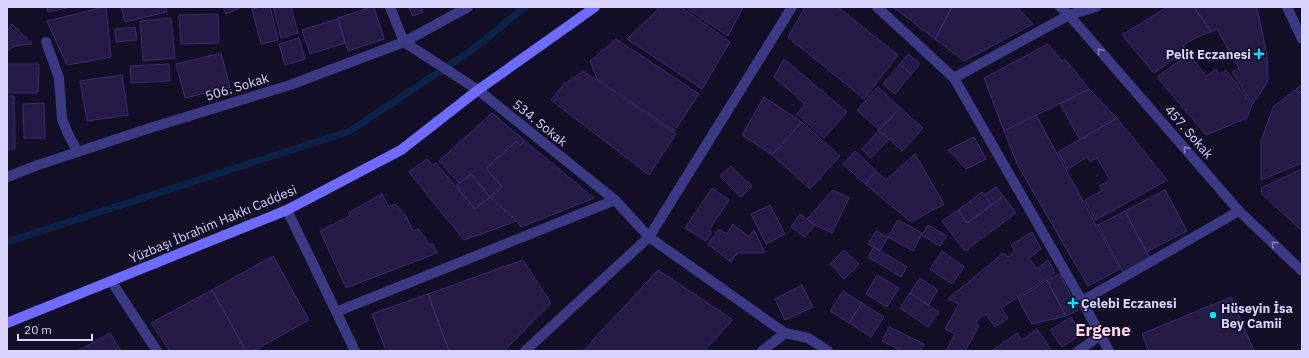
<svg xmlns="http://www.w3.org/2000/svg" width="1309" height="358" viewBox="0 0 1309 358" font-family="'IBM Plex Sans',sans-serif">
	<rect width="100%" height="100%" fill="#130f26"/>
	<g fill="none" stroke-linecap="round" stroke-linejoin="round">
		<path stroke="#0c2248" stroke-width="7" d="M7,242L350,131L471,51L525,7"/>
	</g>
	<path fill="#241b47" stroke="#3b2d73" d="M47,7H72L48,12Z
		M104,7H106L111,57L67,65L47,21Z
		M121,7H166L167,12L125,22Z
		M223,7H242L226,14Z
		M262,7H270L278,40L261,44L252,9Z
		M273,7H291L298,33L281,38Z
		M371,7H374L384,39L348,51L338,18Z
		M408,7H421L423,12L413,16Z
		M660,7H681L730,42L702,89L627,39Z
		M685,7H743L728,36Z
		M805,7H838L898,55L864,99L788,37Z
		M893,7H952L935,39Z
		M952,7H1017L1033,24L964,61L935,39Z
		M1167,7H1194L1211,32L1195,38L1183,46L1186,50L1154,73L1122,35Z
		M1194,7H1257L1267,56L1268,81L1253,104L1232,72L1239,68L1217,29L1211,32Z
		M218,14L219,43L181,44L179,15Z
		M171,18L175,58L143,61L140,21Z
		M338,19L345,43L310,54L302,30Z
		M12,24L32,44L15,46L7,51V32Z
		M135,27L137,40L116,42L115,29Z
		M299,38L305,59L285,65L279,44Z
		M616,39L699,94L674,131L597,79L590,61Z
		M1048,44L1062,61L1065,59L1089,89L1004,131L984,78Z
		M221,53L230,87L185,98L176,64Z
		M908,54L920,64L911,74L900,64Z
		M1189,54L1206,76L1216,69L1220,75L1226,70L1252,105L1247,118L1206,135L1157,77Z
		M784,59L847,112L824,138L797,114L805,104L774,77Z
		M7,64H39L38,93H7Z
		M169,64L170,81L131,83L130,66Z
		M900,64L911,74L895,94L883,84Z
		M583,71L676,134L649,175L551,100L563,85Z
		M122,75L128,115L87,121L80,81Z
		M1302,84V95L1296,89Z
		M878,87L900,108L879,130L857,110Z
		M1089,89L1117,118L1080,140L1060,104Z
		M1295,90L1302,98V163L1261,180V141L1273,107Z
		M7,96H14L15,149H7Z
		M764,97L802,122L772,155L742,135Z
		M44,103L45,138H24L23,104Z
		M900,108L923,128L902,151L879,130Z
		M492,113L525,141L520,145L517,141L486,168L502,187L490,197L471,174L459,183L439,161Z
		M1036,115L1120,269L1088,286L1017,164L1004,131Z
		M1117,118L1167,180L1096,220L1085,200L1103,190L1099,186L1110,180L1097,158L1090,162L1087,157L1068,169L1058,152Z
		M802,122L840,156L810,189L772,155Z
		M879,130L889,139L871,158L862,149Z
		M974,137L986,159L966,169L948,150Z
		M517,141L520,145L525,141L594,198L521,227L517,221L490,197L502,187L486,168Z
		M855,151L876,171L865,184L843,164Z
		M915,154L944,204L911,222L865,184L876,171L886,180Z
		M427,159L433,165L436,163L475,209L490,197L517,221L464,240L409,172Z
		M731,166L752,186L741,197L720,176Z
		M1302,169V231L1262,194L1261,188Z
		M471,174L490,197L475,209L456,186Z
		M996,187L1003,196L992,205L984,195Z
		M712,188L729,200L709,230L712,232L706,241L685,228Z
		M833,190L849,198L832,233L815,225L807,219Z
		M1165,190L1187,231L1146,252L1125,211Z
		M982,192L992,205L967,223L958,210Z
		M382,194L389,207L395,204L406,216L413,231L418,229L425,237L429,245L432,243L437,253L346,288L320,231L350,216L348,213Z
		M1003,196L1016,213L965,251L942,221L958,210L967,223Z
		M770,205L785,234L766,244L751,214Z
		M1125,211L1150,258L1123,272L1098,225Z
		M800,214L815,225L805,237L791,227Z
		M898,220L922,233L913,251L888,237Z
		M733,224L749,237L754,230L765,253H737L731,262L708,244L719,229L727,234Z
		M928,225L947,236L940,246L922,235Z
		M876,231L888,237L880,251L868,244Z
		M1032,232L1041,249L1029,259L1037,269L1048,260L1055,273L1001,308L1008,318L995,327L985,314L976,322L979,326L965,351H946L955,334L945,329L959,304L948,299L1003,253L1008,257L1015,251L1011,245Z
		M874,247L907,267L901,277L868,257Z
		M844,250L859,264L844,279L830,264Z
		M942,251L964,267L952,284L930,269Z
		M273,256L309,320L253,351H246L212,290Z
		M523,260L551,303L504,351H449L428,294Z
		M658,270L733,320L704,351H583Z
		M1060,274L1078,310L1066,316L1047,280Z
		M877,275L899,288L887,307L866,294Z
		M920,278L938,290L928,305L910,293Z
		M1047,280L1066,316L1032,324L1018,299Z
		M802,285L813,307L785,320L775,299Z
		M212,290L246,351H170L151,323Z
		M843,291L862,303L849,323L830,311Z
		M910,293L939,312L928,327L900,308Z
		M428,294L449,351H386L372,314Z
		M1231,297L1254,351H1149L1142,334Z
		M862,303L884,317L871,337L849,323Z
		M1071,317L1082,334L1062,347L1050,330Z
		M889,327L924,344L921,351H902L882,341Z
		M1037,329L1052,351H992L1017,333L1022,340Z
		M110,333L121,351H78Z"/>
	<g fill="none" stroke-linecap="round" stroke-linejoin="round">
		<path stroke="#3d3a85" stroke-width="10" d="M46,42L59,78L62,119L69,136L78,152"/>
		<path stroke="#3d3a85" stroke-width="10" d="M877,7L954,78L1082,301L1109,351
			M954,78L1069,15
			M1082,301L1239,211"/>
		<path stroke="#3d3a85" stroke-width="10" d="M390,7L404,42L478,90L615,200L649,237L785,333L808,338L828,351
			M1287,7L1302,39
			M1069,15L1096,7
			M7,177L38,165L150,128L290,85L404,42L468,7
			M287,210L355,351
			M111,281L157,351
			M336,312L615,200
			M525,351L649,237L792,7
			M762,351L785,333
			M1078,351L1101,335"/>
		<path stroke="#3d3a85" stroke-width="10" d="M1060,7L1069,15L1239,211L1302,271"/>
		<path stroke="#6f6bff" stroke-width="10" d="M7,323L287,210L401,150L478,90L595,7"/>
	</g>
	<defs><path id="oneway-chevron" d="M-2-3.5L2.5 0L-2 3.5" fill="none" stroke-width="1.6" stroke-linecap="round" stroke-linejoin="round"/></defs>
	<g stroke="#837fbc">
		<use href="#oneway-chevron" transform="translate(1100 51) rotate(-131)"/>
		<use href="#oneway-chevron" transform="translate(1186 149) rotate(-131)"/>
		<use href="#oneway-chevron" transform="translate(1274 244) rotate(-136)"/>
	</g>
	<g fill="#00e5ff" stroke="#130f26" stroke-width="1.5">
		<path d="M1257 48h4v4h4v4h-4v4h-4v-4h-4v-4h4z"/>
		<path d="M1071 297h4v4h4v4h-4v4h-4v-4h-4v-4h4z"/>
		<circle cx="1213" cy="315" r="4"/>
	</g>
	<g text-anchor="middle" dominant-baseline="central" stroke-width="3" stroke-linejoin="round" paint-order="stroke">
		<g font-size="13" font-weight="bold" fill="#d9d4ff" stroke="#130f26" text-anchor="start">
			<text x="1251" y="54" text-anchor="end">Pelit Eczanesi</text>
			<text x="1081" y="303">Çelebi Eczanesi</text>
			<text x="1221" y="308">Hüseyin İsa<tspan x="1221" dy="15">Bey Camii</tspan></text>
		</g>
		<g font-size="13" fill="#d9d4ff" stroke="#130f26">
			<text transform="translate(237 87) rotate(-17)">506. Sokak</text>
			<text transform="translate(540 123) rotate(39)">534. Sokak</text>
			<text transform="translate(1189 132) rotate(49)">457. Sokak</text>
			<text transform="translate(213 224) rotate(-23)">Yüzbaşı İbrahim Hakkı Caddesi</text>
		</g>
		<g font-size="17" font-weight="bold" fill="#ffd6f0" stroke="#130f26">
			<text x="1103" y="330">Ergene</text>
		</g>
	</g>
	<rect width="1309" height="358" fill="none" stroke="#d9d4ff" stroke-width="16"/>
	<path d="M18 334v6h74v-6" fill="none" stroke="#d9d4ff" stroke-width="2"/>
	<text x="24" y="334" font-size="12" fill="#d9d4ff" stroke="#130f26" stroke-width="3" paint-order="stroke">20 m</text>
</svg>
